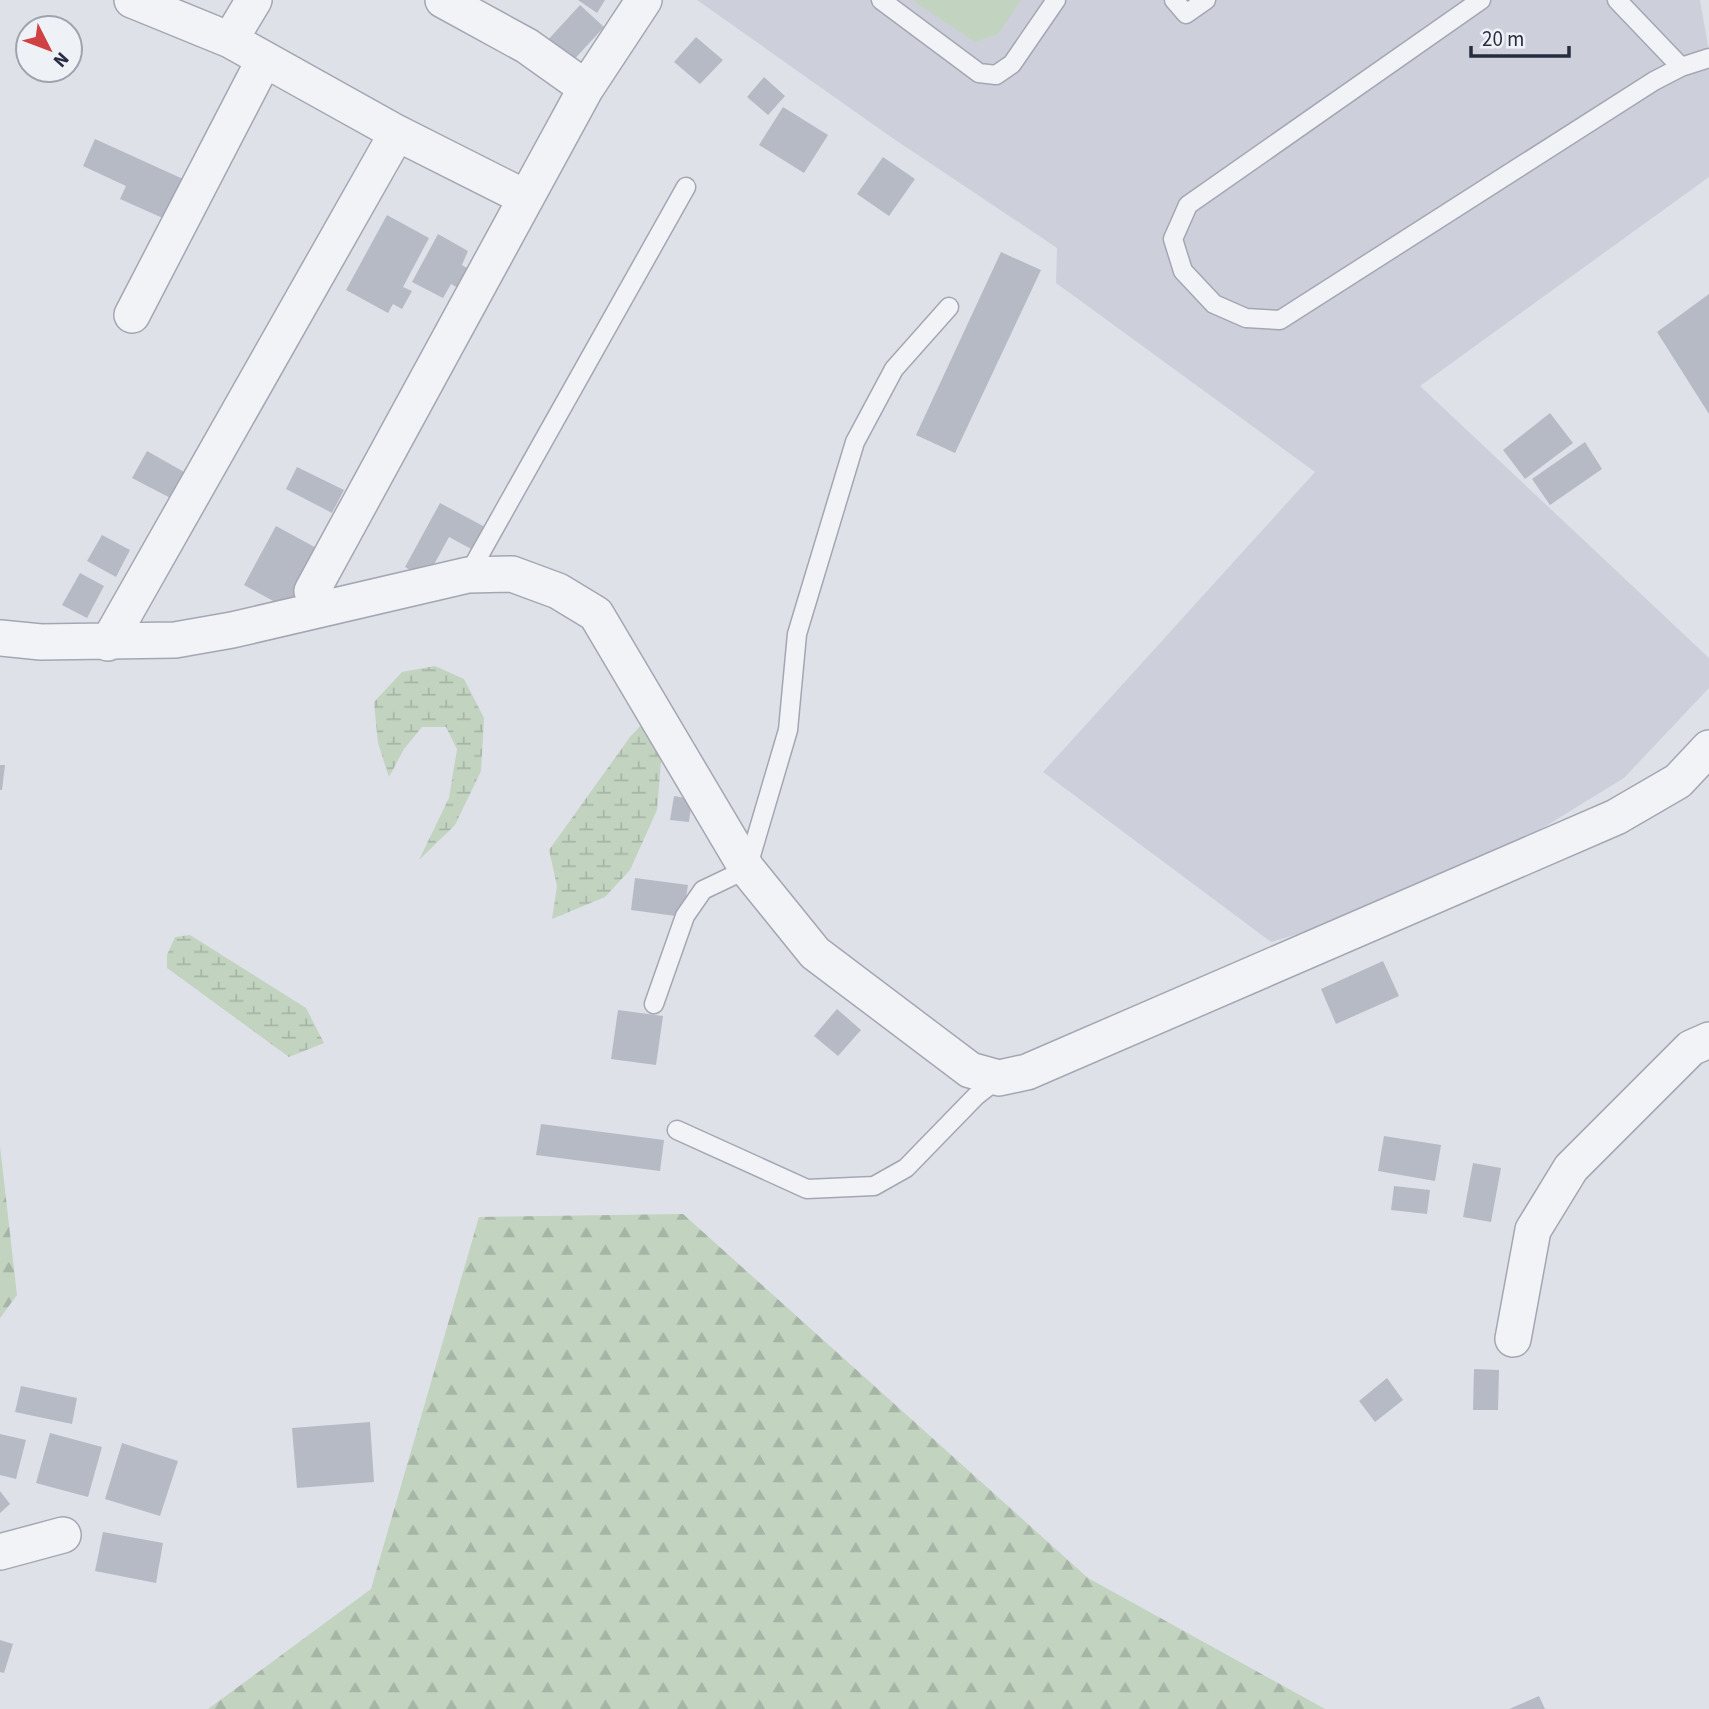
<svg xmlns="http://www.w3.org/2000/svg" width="1709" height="1709" viewBox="0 0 1709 1709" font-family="'Source Sans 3',sans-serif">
	<defs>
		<pattern id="forest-firs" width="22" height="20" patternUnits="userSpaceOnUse" patternTransform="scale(1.75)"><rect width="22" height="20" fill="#c2d3c0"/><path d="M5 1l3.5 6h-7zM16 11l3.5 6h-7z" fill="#a7b5a6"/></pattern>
		<pattern id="wetland-marsh" width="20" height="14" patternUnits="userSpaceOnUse" patternTransform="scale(1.75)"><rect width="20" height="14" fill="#c2d3c0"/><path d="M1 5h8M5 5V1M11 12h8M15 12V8" fill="none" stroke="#a7b5a6"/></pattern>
	</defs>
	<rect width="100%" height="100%" fill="#dfe1e9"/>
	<path fill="#cdd0db" d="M697,0H1700L1709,51V177L1420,386L1709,658V688L1624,778L1512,847L1341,921L1271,942L1043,772L1315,472L1056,283L1057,248L888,135Z"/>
	<path fill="url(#forest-firs)" d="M0,1146L17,1295L0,1318Z
		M683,1214L1088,1578L1325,1709H208L371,1589L479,1217Z"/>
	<path fill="url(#wetland-marsh)" d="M435,666L464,679L484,718L481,771L455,825L419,860L449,798L457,749L446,727H422L404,749L389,777L378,743L374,702L402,672Z
		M657,708L662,750L657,810L630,870L605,897L552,919L557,886L549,850L630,737Z
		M190,935L306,1008L324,1043L289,1057L167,968V955L175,937Z"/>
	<path fill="#c2d3c0" d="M912,0H1021L998,34L975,42Z"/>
	<path fill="#b6bac5" d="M578,0H605L597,13Z
		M580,5L604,27L570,64L546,42Z
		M696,37L723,60L700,84L674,62Z
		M764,77L785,96L768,115L747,97Z
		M783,107L828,135L804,173L759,145Z
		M95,139L183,179L165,219L120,199L126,186L83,166Z
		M883,157L915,179L889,216L857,194Z
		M387,215L429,238L403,287L412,291L402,309L393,304L388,313L346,290Z
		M438,234L468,251L462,265L470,270L460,289L451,284L443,298L412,282Z
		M1001,252L1041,270L955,453L916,435Z
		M1709,294V414L1657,332Z
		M1550,413L1573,443L1525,479L1503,450Z
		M1585,442L1602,469L1550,505L1532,479Z
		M147,451L193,477L178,502L132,478Z
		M297,467L344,490L332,513L286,489Z
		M440,503L485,527L473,550L449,537L426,579L405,567Z
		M276,526L320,550L288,609L244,585Z
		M102,535L130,550L116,577L87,561Z
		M80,573L104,586L87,618L62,605Z
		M0,765H5L2,790H0Z
		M674,796L692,799L689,822L670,820Z
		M635,878L688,885L683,917L631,910Z
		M1383,961L1399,996L1336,1024L1321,989Z
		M837,1009L861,1030L838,1056L814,1036Z
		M618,1010L663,1016L656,1065L611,1059Z
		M541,1124L664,1140L660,1171L536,1155Z
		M1384,1136L1441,1145L1435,1181L1378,1171Z
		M1473,1163L1501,1168L1491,1222L1463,1217Z
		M1394,1186L1430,1190L1427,1214L1391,1210Z
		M1474,1369L1499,1370L1498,1410H1473Z
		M1387,1378L1403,1400L1375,1422L1359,1401Z
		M21,1386L77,1398L72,1424L15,1412Z
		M370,1422L374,1482L297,1488L292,1428Z
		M50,1433L102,1447L88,1497L36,1483Z
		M0,1434L26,1440L16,1479L0,1475Z
		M122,1443L178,1461L160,1516L105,1499Z
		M0,1491L10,1504L0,1513Z
		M103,1532L163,1543L156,1583L95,1571Z
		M0,1640L13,1644L4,1673L0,1672Z
		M1539,1696L1545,1709H1509Z"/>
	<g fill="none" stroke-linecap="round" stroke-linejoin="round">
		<g stroke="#a4a7b3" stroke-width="21">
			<path id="lane" d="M881,0L979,73L996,75L1012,64L1056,0
				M1174,0L1186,14L1206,0
				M1481,0L1188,205L1173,239L1183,271L1214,304L1246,318L1280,320L1654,81L1681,67L1709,58
				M1617,0L1681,67
				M468,575L686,187
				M654,1004L685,916L703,890L747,869L788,730L797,634L855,442L894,369L949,307
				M677,1130L807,1189L874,1186L906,1168L976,1096L999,1078"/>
		</g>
		<g stroke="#a4a7b3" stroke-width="38">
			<path id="street" d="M132,0L230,40L397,133L526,198
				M443,0L527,46L586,88
				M230,40L254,0
				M132,315L264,60
				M321,609L312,591L586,88L644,0
				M0,638L41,642L175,640L232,630L468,575L512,574L558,591L596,614L747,869L815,953L970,1070L999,1078L1027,1072L1616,817L1678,781L1709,748
				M108,643L397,133
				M1513,1339L1533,1230L1571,1168L1691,1048L1709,1040
				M0,1552L63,1535"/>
		</g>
		<use href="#lane" stroke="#f2f3f7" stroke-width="18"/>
		<use href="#street" stroke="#f2f3f7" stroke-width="35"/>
	</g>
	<g transform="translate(49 49) rotate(132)"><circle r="33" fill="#eef1f6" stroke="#9ea3ad" stroke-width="2"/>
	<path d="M0-5L12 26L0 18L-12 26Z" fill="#d04144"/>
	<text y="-10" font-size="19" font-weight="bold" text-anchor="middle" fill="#272d40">N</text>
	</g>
	<path d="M1471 46v10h98v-10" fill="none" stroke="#272d40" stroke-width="3.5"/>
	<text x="1482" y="46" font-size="21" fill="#272d40" stroke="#eef1f6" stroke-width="5" paint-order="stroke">20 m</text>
</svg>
